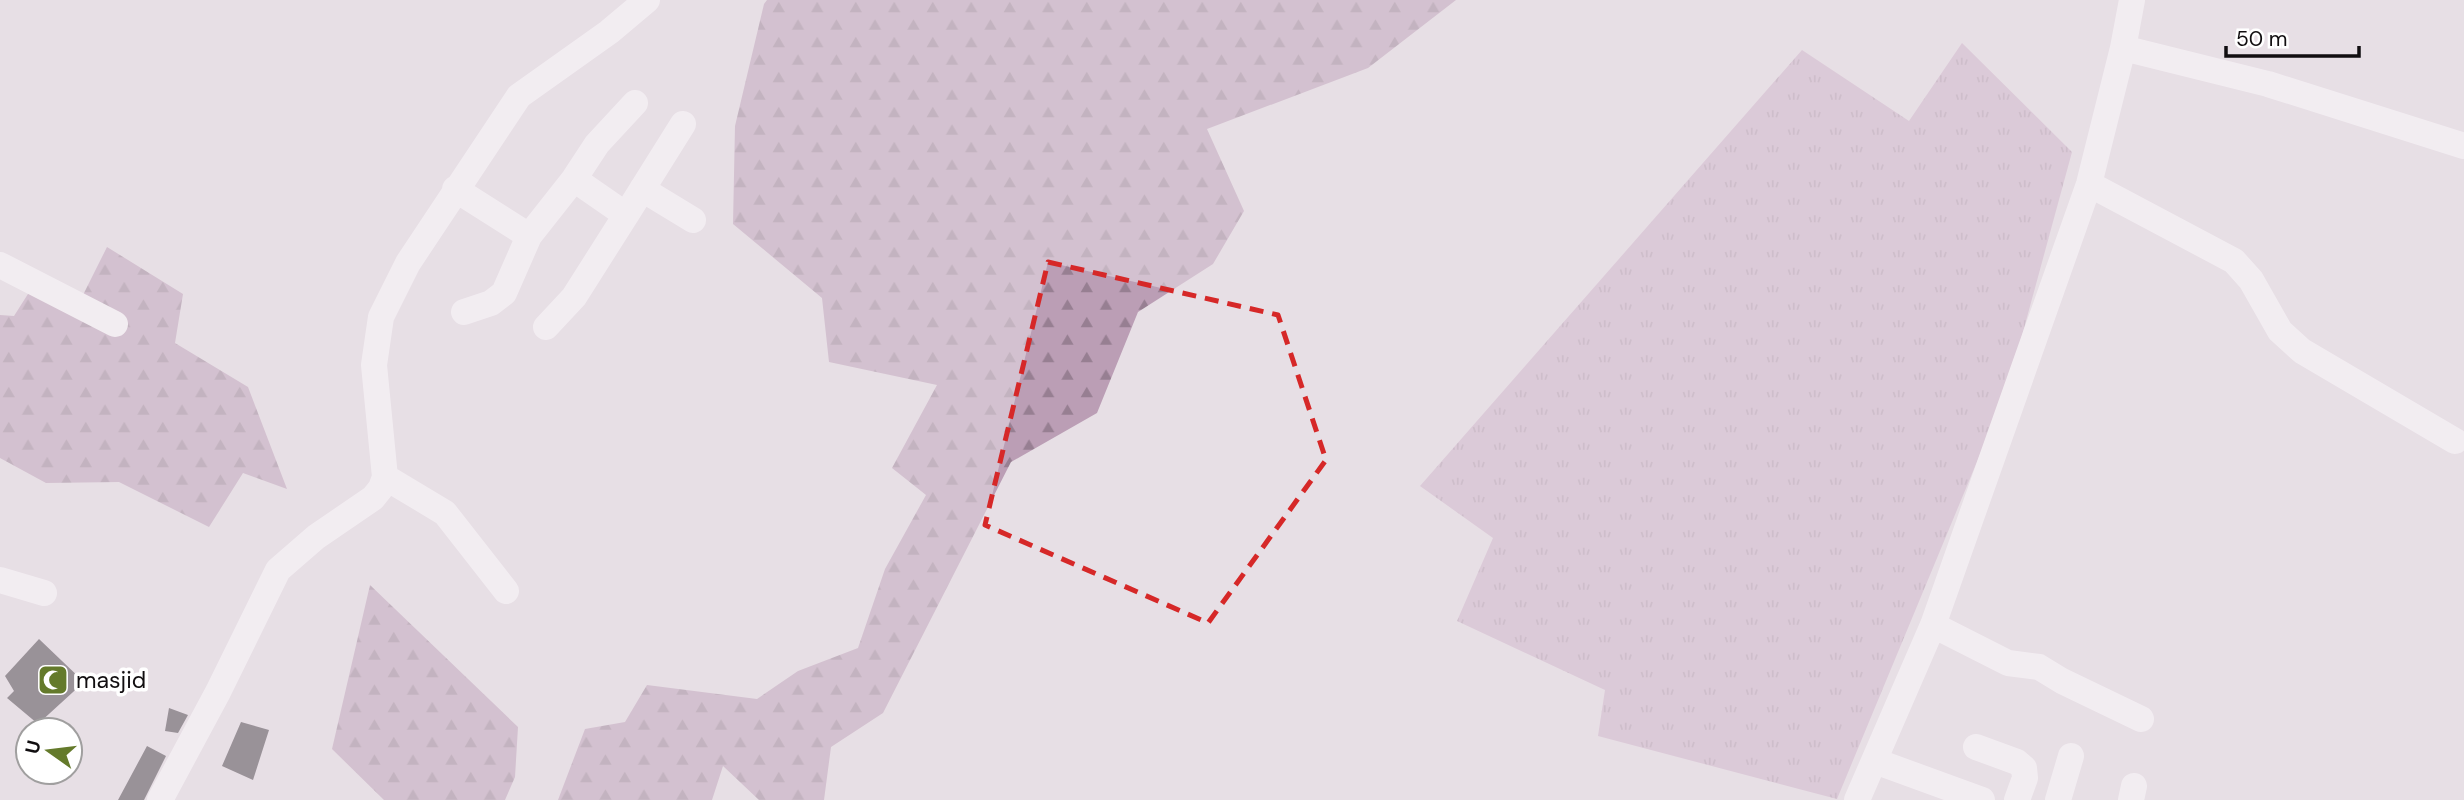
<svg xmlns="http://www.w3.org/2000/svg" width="2464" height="800" viewBox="0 0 2464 800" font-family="'DM Sans',sans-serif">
	<defs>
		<pattern id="grass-tufts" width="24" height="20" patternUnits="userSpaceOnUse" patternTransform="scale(1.75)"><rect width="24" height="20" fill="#cdb1c7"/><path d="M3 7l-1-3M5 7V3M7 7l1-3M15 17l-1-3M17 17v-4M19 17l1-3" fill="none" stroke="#af97aa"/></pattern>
		<pattern id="forest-firs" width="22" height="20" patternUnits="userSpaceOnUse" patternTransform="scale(1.75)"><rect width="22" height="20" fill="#bb9eb5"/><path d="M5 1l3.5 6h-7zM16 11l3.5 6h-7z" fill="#977f92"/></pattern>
	</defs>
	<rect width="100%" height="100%" fill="#e7dfe5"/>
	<path fill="url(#grass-tufts)" d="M1962,43L2072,152L2008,387L1837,799L1598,736L1605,690L1457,621L1493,538L1420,486L1802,50L1909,121Z"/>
	<path fill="url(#forest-firs)" d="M767,0H1456L1368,68L1207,129L1244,211L1213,264L1138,312L1097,413L1011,462L883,713L831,747L824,800H759L723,766L712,800H558L585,729L625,722L647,685L757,699L798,671L858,648L885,569L926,495L892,468L937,385L829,362L822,298L733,224L735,126L764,4Z
		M107,247L183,294L175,343L248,387L287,489L243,473L209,527L119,482L46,483L0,458V315L14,316L40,275L81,299Z
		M370,585L518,727L515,777L505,800H384L332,749Z"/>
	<path fill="#3b353a" d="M39,639L84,682L38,724L7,698L14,691L5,676Z
		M169,708L188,715L178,733L165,731Z
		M241,722L269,730L253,780L222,766Z
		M147,746L166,756L144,800H118Z"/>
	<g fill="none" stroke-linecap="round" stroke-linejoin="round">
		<path stroke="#fff" stroke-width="26" d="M2123,48L2268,84L2464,146
			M2089,184L2234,261L2251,280L2280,331L2302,351L2455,441
			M455,189L529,236L574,179L597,144L635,103
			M642,189L693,220
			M626,215L683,124
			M0,265L115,324
			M464,312L491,303L504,293L529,236
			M546,327L574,297L626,215L574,179
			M385,477L445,513L506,591
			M0,580L44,593
			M1933,625L2008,663L2039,667L2062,681L2141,719
			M1976,747L2017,762L2024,768L2025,778L2017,800
			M1875,761L1982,800
			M160,800L218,692L278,570L316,537L373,498L381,488L385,477L384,467L374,365L381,317L408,263L519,96L609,32L647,0
			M1857,800L1933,625L2089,184L2123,48L2132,0
			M2058,800L2071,756
			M2131,800L2134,786"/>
	</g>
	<path d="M0 0H2464V800H0ZM1048,262L1278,315L1326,460L1208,623L985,525Z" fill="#e7dfe5" fill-opacity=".55" fill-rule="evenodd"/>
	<path fill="none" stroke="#d62828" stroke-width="5" stroke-dasharray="14 9" stroke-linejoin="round" d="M1048,262L1278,315L1326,460L1208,623L985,525Z"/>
	<defs>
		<g id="mosque-square" transform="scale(1.575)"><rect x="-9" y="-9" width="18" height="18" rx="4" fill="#647a2b" stroke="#fff"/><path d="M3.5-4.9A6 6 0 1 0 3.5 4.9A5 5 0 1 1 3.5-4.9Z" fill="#fff"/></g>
	</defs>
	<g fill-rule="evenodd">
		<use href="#mosque-square" x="53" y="680"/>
	</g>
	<g text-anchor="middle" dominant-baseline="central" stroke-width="7" stroke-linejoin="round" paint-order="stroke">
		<g font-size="23" fill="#110e10" stroke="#fff" text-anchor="start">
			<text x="76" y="680">masjid</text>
		</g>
	</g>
	<g transform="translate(49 751) rotate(284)"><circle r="33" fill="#ffffff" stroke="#a09f9f" stroke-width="2"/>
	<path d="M0-5L12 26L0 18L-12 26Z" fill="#647a2b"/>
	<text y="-10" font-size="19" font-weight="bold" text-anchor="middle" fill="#110e10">U</text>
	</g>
	<path d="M2226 46v10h133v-10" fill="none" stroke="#110e10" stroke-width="3.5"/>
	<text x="2236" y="46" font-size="21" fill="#110e10" stroke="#ffffff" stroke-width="5" paint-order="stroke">50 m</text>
</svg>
